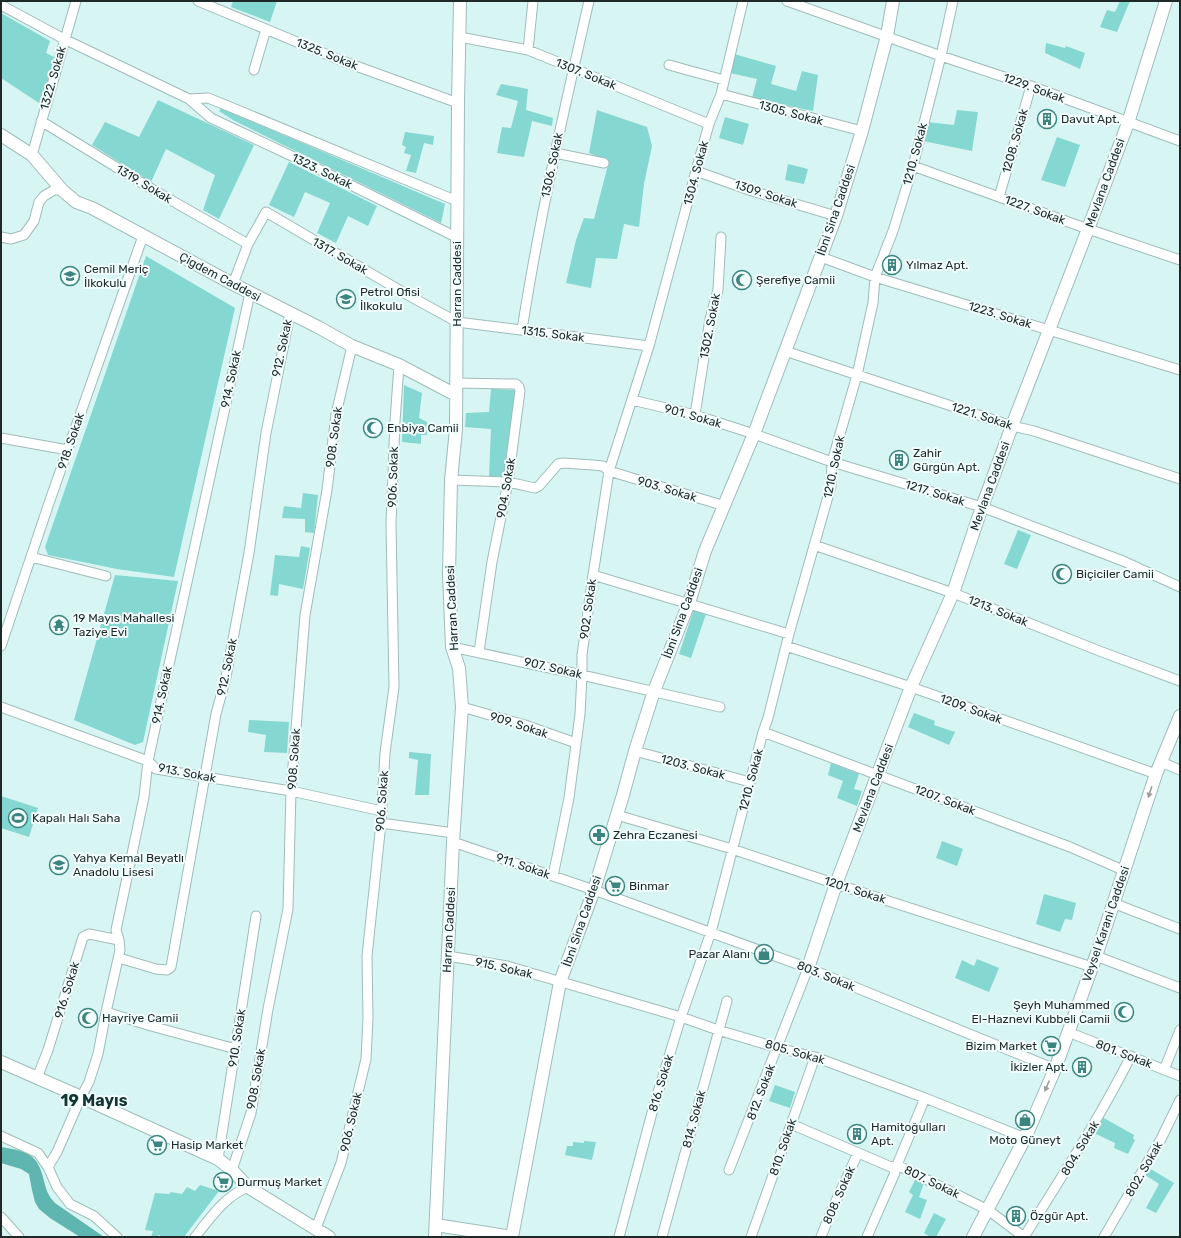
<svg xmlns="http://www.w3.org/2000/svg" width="1181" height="1238" viewBox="0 0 1181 1238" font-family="Rubik,sans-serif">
	<rect width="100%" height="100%" fill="#d7f5f2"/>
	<path fill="#85d7d1" d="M233,1H277L270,22L231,7Z
		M1120,1H1130L1117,32L1100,27L1107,10L1115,12Z
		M1,13L50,41L46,53L54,57L42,105L1,78Z
		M1046,43L1065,48L1066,46L1085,53L1080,69L1045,53Z
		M734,54L776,66L771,84L796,91L802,71L818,75L813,111L752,98L757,79L730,73Z
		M501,84L528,89L526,110L553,118L552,126L532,121L524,157L497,153L502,127L511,128L518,101L496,95Z
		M158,100L254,145L219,219L203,210L215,175L166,149L151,182L92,145L105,122L139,137Z
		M221,108L445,204L441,223L233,120L219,111Z
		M597,110L647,127L652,146L644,184L639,227L624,224L617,259L596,258L591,288L566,283L576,240L584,218L594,219L609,161L589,153Z
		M957,110L978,112L972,151L923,141L927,122L954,125Z
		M725,117L749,124L743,145L719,138Z
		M405,132L434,136L433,145L424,143L416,173L406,171L411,155L404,153L406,147L402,145Z
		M1057,137L1080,145L1065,187L1041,180Z
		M289,162L377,206L368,226L348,216L336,243L317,233L330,203L305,192L294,217L269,205Z
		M788,164L808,169L804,184L785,180Z
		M146,256L235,308L174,577L117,569L48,555L45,547Z
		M404,385L422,393L419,418L427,422V435H421V444L402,442Z
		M491,389L517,390L506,477H489L491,429L465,427L466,413L489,412Z
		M303,493L318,495L314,533L305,532V519L282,518L284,506L301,508Z
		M1018,530L1031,535L1017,569L1004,564Z
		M301,546L310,548L303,589L279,584L278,596L270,595L275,555L299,557Z
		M115,575L178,581L143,742L135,745L74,720Z
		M694,609L706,614L691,658L679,654Z
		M914,713L935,721L934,725L955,732L949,745L908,727Z
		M249,720L289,722L287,753L264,752L266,735L248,732Z
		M409,752L431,754L429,795H415L418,760L409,758Z
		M831,763L859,774L854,789L862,791L857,806L837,798L843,781L828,775Z
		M1,796L38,808L29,837L1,828Z
		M942,841L963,849L957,866L936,858Z
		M1044,894L1076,903L1072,920L1065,919L1060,932L1036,924Z
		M977,959L999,968L989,992L955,978L962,960L974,966Z
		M775,1085L795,1092L790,1108L769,1101Z
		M1102,1117L1134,1135L1133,1139L1135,1140L1128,1154L1114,1148L1115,1143L1094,1133Z
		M584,1141L596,1142L592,1160L565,1155L567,1146H573V1142L584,1143Z
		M1149,1168L1174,1183L1156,1213L1146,1208L1159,1184L1145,1175Z
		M915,1180L924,1183L919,1197L927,1200L920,1219L905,1212L913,1195L909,1192Z
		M200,1185L219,1191L184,1237H163L159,1235L155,1237H151L153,1231L145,1230L155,1193L169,1194L171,1192L182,1194L187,1187L195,1191Z
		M934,1213L946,1219L936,1237H930L924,1233Z"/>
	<path fill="#5fb5af" d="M1,1147C26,1151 38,1153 44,1181C46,1189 48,1196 55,1203L104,1237H80L50,1218L39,1209L35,1202L32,1190L29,1174L21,1169L1,1163Z"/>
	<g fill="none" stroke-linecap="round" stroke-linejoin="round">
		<g stroke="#9fbcb9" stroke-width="11">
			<path id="street" d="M198,1L345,62L458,103
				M787,1L941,56L1031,86L1180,141
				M1,5L64,39L189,99L211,118L296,158L458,238
				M460,37L528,50L709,124
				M528,50L533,1
				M669,65L724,80
				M254,70L266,29
				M721,94L862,131
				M189,99L208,98L228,106L457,201
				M41,121L155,191L248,244
				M555,153L604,163
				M32,155L76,1
				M913,166L1088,229L1180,260
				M696,171L752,191L836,216
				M999,197L1031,86
				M1,237L11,239L24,235L34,221L39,202L44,196L54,190H62
				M821,257L875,277L1180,370
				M233,284L248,244L266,212L406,294L457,322L649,346
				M522,330C539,220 564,110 589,1
				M785,351L1012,426L1034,431L1180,479
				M456,383L516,384L519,387L520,391L508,482L492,562L479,652
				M632,400L695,415L754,434L832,462L982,507L1123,561L1180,587
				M695,415L710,319L718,290L721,237
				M1,438L68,450
				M451,480L508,482L535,488L539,486L558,464L563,463L593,465L603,466L609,471L725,506
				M814,545L953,593L1102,652L1180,681
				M31,557L106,576
				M593,575L789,634
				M1,646L49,503L143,236
				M786,646L911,687L1156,774
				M452,647L582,675L720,707
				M1,707L148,761L156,769L291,791L382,811
				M462,707L525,725L576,743
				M763,732L1070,847L1125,871
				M635,751L750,782
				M1161,762L1180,770
				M617,815L732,849L836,884L1092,967
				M381,823L454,833
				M453,842L594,890L808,968L1055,1069
				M553,876L569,798L580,714L582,675V655L593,575L609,471L649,346L696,171L709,124L721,94L743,1
				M1113,903L1180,929
				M448,956L507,966L681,1017L718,1030L778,1048L815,1057L925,1098L1025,1138
				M1096,956L1180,988
				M119,958L156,969L167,970L171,967L216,714L226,677L249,553L266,433L290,314
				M106,1012L151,1026L236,1049
				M1068,1032L1180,1076
				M1164,1070L1180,1030
				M37,1078L48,1050L83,937L89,934L119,940
				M791,1124L891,1167L897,1165L988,1210L1024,1237
				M1,1136L38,1153L48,1167L57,1187L70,1204L94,1216L117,1237
				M218,1159L256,916
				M48,1167L57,1152L81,1097L89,1082L98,1054L106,1012L120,950L119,940L116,930L144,797L148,761L250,293
				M232,1170L251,1113L268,1009L288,909L291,791L305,615L327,490L336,414L352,346
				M729,1170L808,968
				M1,1217L19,1237
				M316,1228L341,1163L366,1059L368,1018L367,956L381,823L385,753L394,687L391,524L395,421L399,365
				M195,1237C211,1217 224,1197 248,1187
				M619,1237L653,1109L681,1017L711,932L763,732L768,718L789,634L831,486L832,462L857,375L873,303L875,277L893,231L913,166L941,56L953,1
				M662,1237L727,1001
				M751,1237L815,1057
				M821,1237L830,1214L858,1153
				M867,1237L894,1175L897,1165L925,1098
				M1024,1237C1061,1178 1099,1119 1131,1056
				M1104,1237L1161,1139L1180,1100"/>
		</g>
		<g stroke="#9fbcb9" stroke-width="14">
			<path id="secondary" d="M1,135L32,155L62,190L76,202L92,208L233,284L318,327L352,346L399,365L456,395
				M808,968L836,884L911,687L953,593L982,507L1012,426L1088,229L1128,123L1166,1
				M1,1062L81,1097L218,1159L232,1170L248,1187L329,1237
				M436,1225L512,1237
				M435,1237L453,842L462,707L459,668L452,647L449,574L451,480L456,429L458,103L460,1
				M512,1237L560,982L594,890L623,795L635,751L654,691L689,603L705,551L754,434L836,216L862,131L887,36L893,1
				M973,1237L1025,1138L1055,1069L1096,956L1156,774L1180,716"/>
		</g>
		<use href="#street" stroke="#fff" stroke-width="9"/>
		<use href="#secondary" stroke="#fff" stroke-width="12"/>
	</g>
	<defs><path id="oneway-solid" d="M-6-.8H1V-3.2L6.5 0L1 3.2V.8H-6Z"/></defs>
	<g fill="#9a9f9e">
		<use href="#oneway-solid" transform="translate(1150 792) rotate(108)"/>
		<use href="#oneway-solid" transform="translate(1047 1086) rotate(113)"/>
	</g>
	<defs>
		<g id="building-ring" transform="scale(1)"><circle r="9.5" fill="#f2fefd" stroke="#3c847f" stroke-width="1.5"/><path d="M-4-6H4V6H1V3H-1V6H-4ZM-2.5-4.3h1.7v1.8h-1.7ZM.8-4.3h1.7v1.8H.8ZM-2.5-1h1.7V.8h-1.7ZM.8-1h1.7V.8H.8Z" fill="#3c847f"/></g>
		<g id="school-ring" transform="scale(1)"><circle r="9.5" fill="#f2fefd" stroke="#3c847f" stroke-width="1.5"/><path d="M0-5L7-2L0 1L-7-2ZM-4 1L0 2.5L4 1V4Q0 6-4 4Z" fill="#3c847f"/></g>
		<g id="mosque-ring" transform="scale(1)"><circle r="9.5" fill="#f2fefd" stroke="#3c847f" stroke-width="1.5"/><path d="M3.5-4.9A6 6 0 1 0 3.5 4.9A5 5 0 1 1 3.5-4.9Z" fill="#3c847f"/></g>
		<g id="temple-ring" transform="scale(1)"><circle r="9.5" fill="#f2fefd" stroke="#3c847f" stroke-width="1.5"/><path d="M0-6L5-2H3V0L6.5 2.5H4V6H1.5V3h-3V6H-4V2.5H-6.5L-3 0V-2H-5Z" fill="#3c847f"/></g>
		<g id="stadium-ring" transform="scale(1)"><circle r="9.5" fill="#f2fefd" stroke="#3c847f" stroke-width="1.5"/><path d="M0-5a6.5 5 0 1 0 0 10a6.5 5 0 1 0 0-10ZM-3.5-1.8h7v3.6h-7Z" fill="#3c847f"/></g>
		<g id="pharmacy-ring" transform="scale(1)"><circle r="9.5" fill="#f2fefd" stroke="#3c847f" stroke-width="1.5"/><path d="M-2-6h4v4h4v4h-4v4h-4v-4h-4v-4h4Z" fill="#3c847f"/></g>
		<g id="supermarket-ring" transform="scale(1)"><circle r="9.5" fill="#f2fefd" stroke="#3c847f" stroke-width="1.5"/><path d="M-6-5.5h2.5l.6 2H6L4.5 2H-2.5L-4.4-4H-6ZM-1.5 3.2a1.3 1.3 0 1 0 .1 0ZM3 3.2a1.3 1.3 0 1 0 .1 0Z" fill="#3c847f"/></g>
		<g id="shop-ring" transform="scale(1)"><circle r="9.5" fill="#f2fefd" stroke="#3c847f" stroke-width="1.5"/><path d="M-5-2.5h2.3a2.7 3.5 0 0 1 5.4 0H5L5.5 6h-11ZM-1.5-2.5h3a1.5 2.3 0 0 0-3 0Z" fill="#3c847f"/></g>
	</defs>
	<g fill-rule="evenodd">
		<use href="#building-ring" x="1047" y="119"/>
		<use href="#building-ring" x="892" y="265"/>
		<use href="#school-ring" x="70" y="276"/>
		<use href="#mosque-ring" x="742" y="280"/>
		<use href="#school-ring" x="346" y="299"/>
		<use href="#mosque-ring" x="373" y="428"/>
		<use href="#building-ring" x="899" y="460"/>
		<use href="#mosque-ring" x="1062" y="574"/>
		<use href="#temple-ring" x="59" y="625"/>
		<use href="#stadium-ring" x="18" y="818"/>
		<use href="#pharmacy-ring" x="599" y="835"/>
		<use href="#school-ring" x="59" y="865"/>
		<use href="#supermarket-ring" x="615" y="886"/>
		<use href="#shop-ring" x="764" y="954"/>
		<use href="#mosque-ring" x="1124" y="1012"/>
		<use href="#mosque-ring" x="88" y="1018"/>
		<use href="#supermarket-ring" x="1051" y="1046"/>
		<use href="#building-ring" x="1082" y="1067"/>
		<use href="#shop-ring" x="1025" y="1120"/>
		<use href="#building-ring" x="857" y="1134"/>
		<use href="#supermarket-ring" x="157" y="1145"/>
		<use href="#supermarket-ring" x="223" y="1182"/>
		<use href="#building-ring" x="1016" y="1216"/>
	</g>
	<g text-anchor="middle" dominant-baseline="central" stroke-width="4" stroke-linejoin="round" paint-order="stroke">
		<g font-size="12" fill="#1e2928" stroke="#f2fefd">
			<text transform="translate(327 54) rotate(22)">1325. Sokak</text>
			<text transform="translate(586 74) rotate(22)">1307. Sokak</text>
			<text transform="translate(53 78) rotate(-74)">1322. Sokak</text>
			<text transform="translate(1034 88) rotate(20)">1229. Sokak</text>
			<text transform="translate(791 113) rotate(15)">1305. Sokak</text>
			<text transform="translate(1015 141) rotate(-74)">1208. Sokak</text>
			<text transform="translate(915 154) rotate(-75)">1210. Sokak</text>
			<text transform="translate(552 165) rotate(-78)">1306. Sokak</text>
			<text transform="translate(322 171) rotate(26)">1323. Sokak</text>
			<text transform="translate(696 173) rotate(-75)">1304. Sokak</text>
			<text transform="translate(1105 183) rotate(-70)">Mevlana Caddesi</text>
			<text transform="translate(144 184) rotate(31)">1319. Sokak</text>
			<text transform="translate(766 194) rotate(18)">1309. Sokak</text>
			<text transform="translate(836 210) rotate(-71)">İbni Sina Caddesi</text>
			<text transform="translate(1035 210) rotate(20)">1227. Sokak</text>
			<text transform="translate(340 256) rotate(30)">1317. Sokak</text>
			<text transform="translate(220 277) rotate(28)">Çigdem Caddesi</text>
			<text transform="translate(457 284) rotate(-90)">Harran Caddesi</text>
			<text transform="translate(1000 315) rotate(17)">1223. Sokak</text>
			<text transform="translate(710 326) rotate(-79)">1302. Sokak</text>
			<text transform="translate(553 334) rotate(7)">1315. Sokak</text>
			<text transform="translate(282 348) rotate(-78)">912. Sokak</text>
			<text transform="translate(231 379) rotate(-78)">914. Sokak</text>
			<text transform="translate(693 416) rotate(16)">901. Sokak</text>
			<text transform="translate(982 416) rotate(18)">1221. Sokak</text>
			<text transform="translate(334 437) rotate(-82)">908. Sokak</text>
			<text transform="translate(71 441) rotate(-71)">918. Sokak</text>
			<text transform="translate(834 467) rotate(-78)">1210. Sokak</text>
			<text transform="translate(393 477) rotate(-88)">906. Sokak</text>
			<text transform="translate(990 486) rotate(-70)">Mevlana Caddesi</text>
			<text transform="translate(506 488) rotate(-80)">904. Sokak</text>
			<text transform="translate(667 489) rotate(17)">903. Sokak</text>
			<text transform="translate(935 493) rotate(17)">1217. Sokak</text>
			<text transform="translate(452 608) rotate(-93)">Harran Caddesi</text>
			<text transform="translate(588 609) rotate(-82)">902. Sokak</text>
			<text transform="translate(998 611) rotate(22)">1213. Sokak</text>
			<text transform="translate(683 613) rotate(-70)">İbni Sina Caddesi</text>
			<text transform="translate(227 667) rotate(-78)">912. Sokak</text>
			<text transform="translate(553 668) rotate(13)">907. Sokak</text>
			<text transform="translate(162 695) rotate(-78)">914. Sokak</text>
			<text transform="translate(971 709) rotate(20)">1209. Sokak</text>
			<text transform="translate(519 725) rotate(18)">909. Sokak</text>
			<text transform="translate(294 759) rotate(-86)">908. Sokak</text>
			<text transform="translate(693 767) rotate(15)">1203. Sokak</text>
			<text transform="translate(187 773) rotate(11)">913. Sokak</text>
			<text transform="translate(751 780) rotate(-75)">1210. Sokak</text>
			<text transform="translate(873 788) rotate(-69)">Mevlana Caddesi</text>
			<text transform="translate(945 800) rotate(21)">1207. Sokak</text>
			<text transform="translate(382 801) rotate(-86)">906. Sokak</text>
			<text transform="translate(523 866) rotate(19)">911. Sokak</text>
			<text transform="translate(855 890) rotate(18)">1201. Sokak</text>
			<text transform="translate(582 921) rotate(-71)">İbni Sina Caddesi</text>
			<text transform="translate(1106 924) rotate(-71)">Veysel Karani Caddesi</text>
			<text transform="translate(449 930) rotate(-87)">Harran Caddesi</text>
			<text transform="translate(504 968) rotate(13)">915. Sokak</text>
			<text transform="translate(826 976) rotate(22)">803. Sokak</text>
			<text transform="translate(67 990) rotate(-73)">916. Sokak</text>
			<text transform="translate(237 1038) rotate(-81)">910. Sokak</text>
			<text transform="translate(795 1052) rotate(16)">805. Sokak</text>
			<text transform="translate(1124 1054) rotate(21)">801. Sokak</text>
			<text transform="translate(256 1079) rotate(-80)">908. Sokak</text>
			<text transform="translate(661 1083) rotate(-73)">816. Sokak</text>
			<text transform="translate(761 1092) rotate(-69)">812. Sokak</text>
			<text transform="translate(694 1119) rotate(-75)">814. Sokak</text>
			<text transform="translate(351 1122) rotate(-77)">906. Sokak</text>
			<text transform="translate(783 1147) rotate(-71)">810. Sokak</text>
			<text transform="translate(1080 1148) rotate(-59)">804. Sokak</text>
			<text transform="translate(1144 1169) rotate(-60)">802. Sokak</text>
			<text transform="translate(932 1182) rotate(26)">807. Sokak</text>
			<text transform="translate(839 1195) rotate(-66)">808. Sokak</text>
		</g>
		<g font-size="12" fill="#1e2928" stroke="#f2fefd" text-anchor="start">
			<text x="1061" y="119">Davut Apt.</text>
			<text x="906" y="265">Yılmaz Apt.</text>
			<text x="84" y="269">Cemil Meriç<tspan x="84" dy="14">İlkokulu</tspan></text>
			<text x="756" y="280">Şerefiye Camii</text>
			<text x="360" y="292">Petrol Ofisi<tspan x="360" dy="14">İlkokulu</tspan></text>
			<text x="387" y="428">Enbiya Camii</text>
			<text x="913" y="453">Zahir<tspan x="913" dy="14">Gürgün Apt.</tspan></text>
			<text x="1076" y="574">Biçiciler Camii</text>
			<text x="73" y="618">19 Mayıs Mahallesi<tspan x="73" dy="14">Taziye Evi</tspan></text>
			<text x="32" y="818">Kapalı Halı Saha</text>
			<text x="613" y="835">Zehra Eczanesi</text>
			<text x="73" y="858">Yahya Kemal Beyatlı<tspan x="73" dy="14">Anadolu Lisesi</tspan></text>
			<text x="629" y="886">Binmar</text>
			<text x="750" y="954" text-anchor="end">Pazar Alanı</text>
			<text x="1110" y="1005" text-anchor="end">Şeyh Muhammed<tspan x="1110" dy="14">El-Haznevi Kubbeli Camii</tspan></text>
			<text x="102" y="1018">Hayriye Camii</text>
			<text x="1037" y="1046" text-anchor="end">Bizim Market</text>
			<text x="1068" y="1067" text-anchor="end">İkizler Apt.</text>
			<text x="871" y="1127">Hamitoğulları<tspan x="871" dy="14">Apt.</tspan></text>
			<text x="1025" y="1140" text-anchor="middle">Moto Güneyt</text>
			<text x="171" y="1145">Hasip Market</text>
			<text x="237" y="1182">Durmuş Market</text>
			<text x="1030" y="1216">Özgür Apt.</text>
		</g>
		<g font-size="16" font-weight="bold" fill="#133533" stroke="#f2fefd">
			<text x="94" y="1100">19 Mayıs</text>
		</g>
	</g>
	<rect width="1181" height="1238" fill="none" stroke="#1e2928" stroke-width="4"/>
</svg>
